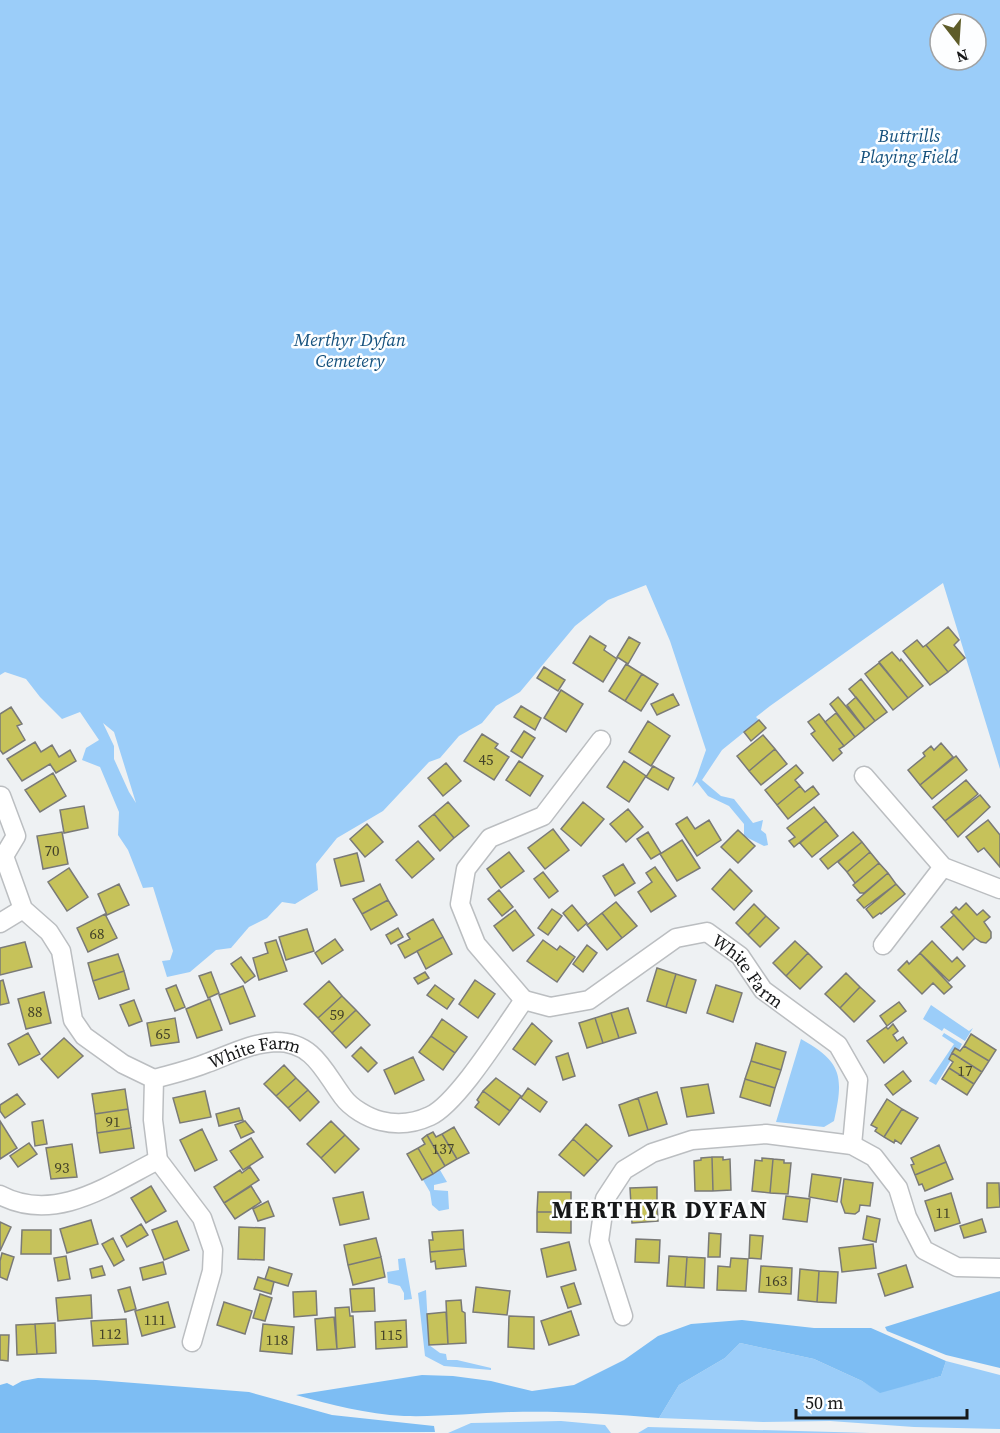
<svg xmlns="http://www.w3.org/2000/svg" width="1000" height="1433" viewBox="0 0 1000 1433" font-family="'Source Serif 4',serif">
	<rect width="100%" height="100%" fill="#eef1f3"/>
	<path fill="#9bcdf9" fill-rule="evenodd" d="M0,0H1000V769L943,583L770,706L756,717L759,720L722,750L702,780L721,796L734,799L753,823L763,820L761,830L766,834L768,845L764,846L744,836V824L729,806L708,796L697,782L692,787L697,776L706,750L670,641L646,585L608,600L575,626L520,692L496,706L482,723L459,736L440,758L429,762L383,811L337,838L316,864L318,890L295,904L282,902L267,918L249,927L231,948L216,950L190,972L167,977L162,961L170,960L173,951L153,887L143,888L128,850L118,835L119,812L100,767L82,760L86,748L99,740L80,712L62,719L40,697L26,679L5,672L0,675ZM940,24H976V60H940ZM103,723L114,732L136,803L129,792L114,759V746Z
		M931,1005L969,1031L973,1028L965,1041L944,1028L942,1031L923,1019Z
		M944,1033L962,1044L959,1050L955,1048L949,1058L951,1060L936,1085L929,1081L954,1044L942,1036Z
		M801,1039C842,1062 844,1076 834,1121L824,1127L776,1122Z
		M440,1170L447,1182L434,1185V1190L448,1191L449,1209L439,1211L432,1205L430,1192L423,1180Z
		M405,1258L412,1299L404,1300V1293L400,1286L388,1283L387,1272L399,1270L398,1259Z
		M426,1290L429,1345L440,1353L446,1354L447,1360H457L491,1368V1370L444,1366L425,1356L418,1293Z
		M740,1343L814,1359L862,1381L880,1392L941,1376L946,1361L1000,1375V1429L914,1427L830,1421L763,1422L659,1418L679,1385L725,1358Z
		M561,1421L605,1425L611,1433H448L471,1423Z
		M648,1427L870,1433H638Z"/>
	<path fill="#7dbdf3" d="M1000,1291V1368L946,1355L887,1331L885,1327Z
		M742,1320L814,1328H871L946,1361L941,1376L880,1393L862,1381L814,1359L740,1343L725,1358L679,1385L659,1418C611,1414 561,1411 513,1412C476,1413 440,1417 404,1416C366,1414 332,1405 296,1395L422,1375L453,1376L491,1381L532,1391L574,1385L624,1360L658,1336L691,1324Z
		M38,1378L96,1380L249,1392L332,1415L434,1426L435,1432L0,1433V1385L7,1383L13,1386L22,1381Z"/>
	<path fill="#c6c25a" stroke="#7a7a77" stroke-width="1.5" d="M948,627L959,640L954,645L965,658L948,672L926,645Z
		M590,636L606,646L604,650L617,659L603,682L573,663Z
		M629,637L640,643L628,664L617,657Z
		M917,640L923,647L926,645L948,672L930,685L903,651Z
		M892,652L900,661L901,659L923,686L908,698L879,662Z
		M879,663L908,698L893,710L865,674Z
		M626,664L642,674L625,701L609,691Z
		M544,667L565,680L558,691L537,678Z
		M642,674L658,684L641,711L625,701Z
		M861,679L887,712L875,721L849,689Z
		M561,690L583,704L566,732L544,718Z
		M673,694L679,705L657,715L651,704Z
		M838,697L865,729L855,737L830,704Z
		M856,697L875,721L865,729L847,705Z
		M521,706L541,718L535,730L514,717Z
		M11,707L22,724L17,726L25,740L3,754L0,750V714Z
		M836,713L855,737L844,746L825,722Z
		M819,714L844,746L839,749L842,753L833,761L811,734L815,731L808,722Z
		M759,720L766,728L751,741L744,732Z
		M648,721L670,736L651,766L629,752Z
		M524,731L535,738L522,758L511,751Z
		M482,734L498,744L495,748L509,757L494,780L464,761Z
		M763,735L775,749L749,771L737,756Z
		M35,742L41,752L52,745L59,757L70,750L76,761L56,773L50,764L22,781L7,759Z
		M941,743L953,757L920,785L908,770L925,756L923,753L931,746L934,750Z
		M775,749L787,764L761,785L749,771Z
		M956,756L967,770L932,799L920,785Z
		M519,761L543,776L530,796L506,780Z
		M624,761L646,776L629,802L607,787Z
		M446,763L461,781L443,796L428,778Z
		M796,765L803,773L795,780L800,786L777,805L765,790Z
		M653,766L674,778L668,790L646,777Z
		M53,773L66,796L40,812L25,790Z
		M966,780L978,794L945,821L933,807Z
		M800,786L805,792L813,786L819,794L788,819L777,805Z
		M980,795L990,807L958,837L945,821Z
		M448,802L469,826L454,838L434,814Z
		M583,802L604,819L581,846L561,829Z
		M84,806L88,828L64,833L60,810Z
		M814,807L826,821L794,847L789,841L795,837L787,828Z
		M628,809L643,827L626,842L610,824Z
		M434,814L454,838L440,851L419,826Z
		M687,817L695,829L709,820L721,840L697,856L676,824Z
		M988,820L1000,835V867L984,848L978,852L966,837Z
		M826,821L838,836L812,857L800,843Z
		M367,824L383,842L365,857L350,839Z
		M553,829L569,850L545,869L528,848Z
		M738,830L755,846L738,863L721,847Z
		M62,832L68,864L43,869L37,836Z
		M648,832L661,853L651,859L637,839Z
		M853,832L862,842L828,869L820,859Z
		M682,840L700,868L677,881L660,854Z
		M418,841L434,859L412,878L396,860Z
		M862,842L870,852L847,872L838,862Z
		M509,852L524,871L501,888L487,869Z
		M870,852L879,863L855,883L847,872Z
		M357,853L364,881L341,886L334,859Z
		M879,863L888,873L864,893H860L853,885Z
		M623,864L635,883L615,896L603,876Z
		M655,867L676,896L651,912L638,892L652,882L646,873Z
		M69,868L88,897L67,911L48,882Z
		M730,869L752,891L734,910L712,889Z
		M543,872L558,891L549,898L534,879Z
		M888,873L896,884L864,908L857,900Z
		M119,884L129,905L107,915L98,894Z
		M380,884L388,900L362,914L353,899Z
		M896,884L905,894L881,914L880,913L873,918L866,909Z
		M499,890L513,907L502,916L488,899Z
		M388,900L397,915L371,930L362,914Z
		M616,902L637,926L622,938L602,913Z
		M966,903L977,915L983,910L990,917L984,922L991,932V938L986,943L981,942L975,938L951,912L956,907L959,910Z
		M754,904L766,916L748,935L736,923Z
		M572,905L587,923L578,931L563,913Z
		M552,909L562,916L548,935L538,928Z
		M515,910L534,935L513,951L494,926Z
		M602,913L622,938L607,950L587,925Z
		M105,914L117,938L88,952L77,928Z
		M954,915L975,938L963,950L941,927Z
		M766,916L779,928L760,947L748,935Z
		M433,919L443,937L405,958L398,945L410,939L407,934Z
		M398,928L403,937L391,944L386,935Z
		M307,929L314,951L286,960L279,937Z
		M443,937L452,954L426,969L417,951Z
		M335,939L343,950L322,964L315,953Z
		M276,940L287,971L259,980L253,958L268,953L265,943Z
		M543,940L557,950L560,946L575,957L557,982L527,961Z
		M795,941L808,953L786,976L773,963Z
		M932,941L952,962L957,957L965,966L949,981L920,953Z
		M25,942L32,967L0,975V948Z
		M587,945L597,953L583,972L573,964Z
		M808,953L822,967L800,989L786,976Z
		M920,953L952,987L944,994L933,983L922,994L898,970L907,961L909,964Z
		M118,954L124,971L93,981L88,963Z
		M241,957L255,976L245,983L231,964Z
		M657,968L676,974L666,1007L647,1001Z
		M124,971L129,989L99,999L93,981Z
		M211,972L219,993L208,998L199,976Z
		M425,972L429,978L418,984L414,978Z
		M846,973L860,987L840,1008L825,994Z
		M676,974L696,980L686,1013L666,1007Z
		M3,980L9,1003L0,1005V981Z
		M475,980L495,994L478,1018L459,1004Z
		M329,981L342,996L318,1018L304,1004Z
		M176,985L185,1007L175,1011L166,989Z
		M435,985L454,999L447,1009L427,995Z
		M716,985L742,993L733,1022L707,1013Z
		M243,986L255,1016L230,1024L219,995Z
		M860,987L875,1001L854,1022L840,1008Z
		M44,992L51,1023L26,1029L18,999Z
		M342,996L356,1010L332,1033L318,1018Z
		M210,999L222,1030L197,1038L186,1009Z
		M134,1000L142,1021L129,1026L120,1005Z
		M899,1002L906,1011L887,1026L880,1016Z
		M628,1008L636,1033L619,1038L611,1013Z
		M356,1010L370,1025L346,1048L332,1033Z
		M611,1013L619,1038L603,1043L595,1018Z
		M175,1018L179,1042L151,1046L147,1023Z
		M595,1018L603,1043L587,1048L579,1023Z
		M442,1019L467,1037L455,1053L431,1036Z
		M532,1023L552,1041L535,1065L513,1049Z
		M893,1024L898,1031L893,1035L897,1041L903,1037L907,1043L884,1063L867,1041L886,1027L888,1029Z
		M28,1033L40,1054L19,1065L8,1044Z
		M971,1034L996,1050L989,1061L964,1046Z
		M431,1036L455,1053L443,1070L419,1052Z
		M64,1038L83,1056L58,1078L41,1059Z
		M756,1043L786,1052L781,1070L751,1061Z
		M964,1046L989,1061L982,1072L952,1053L955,1048L960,1051Z
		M361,1047L377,1063L368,1072L352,1056Z
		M568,1053L575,1076L563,1080L556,1057Z
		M952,1053L982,1072L974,1084L949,1068L953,1062L949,1059Z
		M413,1057L424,1080L395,1094L384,1070Z
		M751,1061L781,1070L775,1088L745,1079Z
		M284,1065L296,1078L276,1096L264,1084Z
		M949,1068L974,1084L967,1095L942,1079Z
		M903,1071L911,1081L893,1095L885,1085Z
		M296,1078L308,1090L288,1108L276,1096Z
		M496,1078L521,1096L510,1111L483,1091Z
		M745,1079L775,1088L770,1106L740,1097Z
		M708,1084L714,1113L687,1117L681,1088Z
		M528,1088L547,1102L540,1112L521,1098Z
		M125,1089L128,1109L95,1114L92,1094Z
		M308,1090L319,1102L300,1121L288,1108Z
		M205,1091L211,1117L180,1123L173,1098Z
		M483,1091L510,1111L499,1125L475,1107L479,1102L477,1100Z
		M657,1092L667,1124L648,1130L638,1098Z
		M17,1094L25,1104L5,1118L0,1111V1105Z
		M638,1098L648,1130L629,1136L619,1105Z
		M887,1099L902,1109L884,1137L875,1131L877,1128L871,1125Z
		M239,1108L243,1120L219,1126L216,1114Z
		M128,1109L131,1128L97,1133L95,1114Z
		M902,1109L918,1118L901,1144L895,1140L894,1143L884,1137Z
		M43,1120L47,1144L35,1146L32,1122Z
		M0,1121L17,1148L0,1159Z
		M245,1121L254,1132L241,1138L235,1125Z
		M331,1121L345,1135L321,1158L307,1144Z
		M586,1124L612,1146L598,1161L573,1139Z
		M454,1127L469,1153L457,1159L442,1134Z
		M131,1128L134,1148L100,1153L97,1133Z
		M202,1129L217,1160L195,1171L180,1140Z
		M433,1132L436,1137L442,1134L457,1159L445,1166L427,1135Z
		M345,1135L359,1149L335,1173L321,1158Z
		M427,1135L445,1166L433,1174L418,1148L425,1144L422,1139Z
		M251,1138L263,1157L243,1170L230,1151Z
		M573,1139L598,1161L584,1176L559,1155Z
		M29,1143L37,1154L18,1167L10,1156Z
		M72,1144L77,1177L51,1179L46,1148Z
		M939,1145L946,1162L915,1175L911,1165L914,1164L911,1158Z
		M418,1148L433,1174L422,1180L407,1154Z
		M712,1157L713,1191H695L694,1161L701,1160V1158Z
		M712,1157H723V1160L730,1159L731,1190L713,1191Z
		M762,1158L773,1159L770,1193L752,1191L755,1160L762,1161Z
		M773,1159L784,1160V1163H791L788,1194L770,1193Z
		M946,1162L953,1179L925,1191L922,1184L919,1185L915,1175Z
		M250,1167L259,1180L224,1203L214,1187L240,1170L242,1173Z
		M812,1174L841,1178L837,1202L809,1197Z
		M844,1179L873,1183L870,1206L860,1205L859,1211L855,1214L845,1213L841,1202Z
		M987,1183H999L1000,1207L987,1208Z
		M151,1186L166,1211L146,1223L131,1198Z
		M251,1186L261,1202L235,1219L224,1203Z
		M657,1187V1204L631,1205L630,1188Z
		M363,1192L369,1219L340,1225L333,1198Z
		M538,1192H571V1212H537Z
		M951,1193L960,1223L935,1231L925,1201Z
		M786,1196L810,1199L807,1222L783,1219Z
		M268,1201L274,1216L258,1221L253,1209Z
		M657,1204L658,1221L632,1223L631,1205Z
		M537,1212H571V1233L537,1232Z
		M867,1216L880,1219L876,1242L863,1239Z
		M982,1219L986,1232L964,1238L960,1226Z
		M91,1220L98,1244L67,1253L60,1229Z
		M177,1221L189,1250L164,1260L152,1230Z
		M0,1222L11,1227L0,1251Z
		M141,1224L148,1235L127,1247L121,1236Z
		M239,1227L265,1228L264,1260L238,1259Z
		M22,1230H51V1254H21Z
		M463,1230L464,1249L430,1252L429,1240H433L432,1232Z
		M709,1233L721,1234L720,1257H708Z
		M750,1235L763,1236L761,1259L749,1258Z
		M113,1238L124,1260L114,1266L102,1244Z
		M376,1238L381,1257L348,1265L344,1245Z
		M636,1239L660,1240L659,1263L635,1262Z
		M569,1242L576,1270L547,1277L541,1249Z
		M873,1244L876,1268L842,1272L839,1248Z
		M464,1249L466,1266L436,1269L435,1261L431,1262L430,1252Z
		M2,1253L14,1257L7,1280L0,1277V1261Z
		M66,1256L70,1279L58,1281L54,1258Z
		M669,1256L687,1257L685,1287L667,1286Z
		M381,1257L385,1277L353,1285L348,1265Z
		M687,1257L705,1258L704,1288L685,1287Z
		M731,1258L748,1259L746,1291L717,1290L718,1266L730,1267Z
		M163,1262L166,1274L143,1280L140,1268Z
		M906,1265L913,1287L885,1296L878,1274Z
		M102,1266L105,1275L92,1278L90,1269Z
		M761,1266L792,1268L791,1294L759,1292Z
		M269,1267L292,1274L288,1286L265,1279Z
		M800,1269L819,1271L817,1302L798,1300Z
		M819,1271L838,1272L836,1303L817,1302Z
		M258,1277L274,1282L271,1294L254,1289Z
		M574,1283L581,1304L568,1308L561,1287Z
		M130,1287L136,1309L125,1312L118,1290Z
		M476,1287L510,1291L507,1315L473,1312Z
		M374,1288L375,1311L352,1312L350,1289Z
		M316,1291L317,1315L294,1317L293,1292Z
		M260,1294L272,1298L265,1321L253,1318Z
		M91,1295L92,1318L58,1321L56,1298Z
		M461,1300L462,1311L465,1313L466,1343L448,1344L446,1301Z
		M168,1302L175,1327L142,1336L135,1311Z
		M224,1302L252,1311L245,1334L217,1325Z
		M349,1307L350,1316H353L355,1347L337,1349L335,1308Z
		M571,1311L579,1335L549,1345L541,1321Z
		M446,1312L448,1344L429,1345L427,1314Z
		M509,1316L534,1317V1349L508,1347Z
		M334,1317L337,1349L317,1350L315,1319Z
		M126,1319L128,1344L93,1346L91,1321Z
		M406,1320L407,1347L376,1349L375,1322Z
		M55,1323L56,1353L37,1354L35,1324Z
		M35,1324L37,1354L17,1355L16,1325Z
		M263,1324L294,1327L292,1354L260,1351Z
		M0,1335H9L8,1361L0,1360Z"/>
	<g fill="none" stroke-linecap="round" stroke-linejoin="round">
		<g stroke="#bbbec1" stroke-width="21">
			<g id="street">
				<path d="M864,776L943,867L1000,889"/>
				<path d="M1,796L16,836L4,856L23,909L49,932L61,951L73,1020L84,1036L123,1064L154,1079"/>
				<path d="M0,923L23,909"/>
				<path d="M883,945L943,867"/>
				<path d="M524,1000L476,944L460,904L466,869L490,838L543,816L601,740"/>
				<path d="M0,1195C55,1224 109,1185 158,1160"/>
				<path d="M623,1316L599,1241L605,1199L624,1170L652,1153L692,1140L766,1134L852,1145L874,1157L898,1188L907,1217L924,1250L957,1267L1000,1268"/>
				<path id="s1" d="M192,1342L212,1271L213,1250L202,1218L158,1160L153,1120L154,1079C172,1074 190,1070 207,1063C229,1055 251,1043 276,1042C314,1042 324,1072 343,1097C351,1108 368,1118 381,1121C397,1125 415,1123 430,1116C458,1103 504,1028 524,1000L550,1007L589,1000L676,938L707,932L740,956L763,990L838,1045L858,1080L852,1145"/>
			</g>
		</g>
		<use href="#street" stroke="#fff" stroke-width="18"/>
	</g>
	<g text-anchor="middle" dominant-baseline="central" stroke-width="5" stroke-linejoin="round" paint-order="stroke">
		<g font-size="15" fill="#434229">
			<text x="486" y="759">45</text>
			<text x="52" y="850">70</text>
			<text x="97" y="933">68</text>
			<text x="35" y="1011">88</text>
			<text x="337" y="1014">59</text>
			<text x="163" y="1033">65</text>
			<text x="965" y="1070">17</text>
			<text x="113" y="1121">91</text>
			<text x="443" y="1148">137</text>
			<text x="62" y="1167">93</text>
			<text x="943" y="1212">11</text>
			<text x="776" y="1280">163</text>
			<text x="155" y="1319">111</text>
			<text x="110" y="1333">112</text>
			<text x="391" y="1334">115</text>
			<text x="277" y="1339">118</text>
		</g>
		<g font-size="18" font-style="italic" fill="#15517d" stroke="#fdfeff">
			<text x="909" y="135">Buttrills<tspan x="909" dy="21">Playing Field</tspan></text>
			<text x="350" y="339">Merthyr Dyfan<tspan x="350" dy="21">Cemetery</tspan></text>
		</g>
		<g font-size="18" fill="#171819" stroke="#fdfeff">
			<text stroke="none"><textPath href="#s1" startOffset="1010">White Farm</textPath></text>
			<text stroke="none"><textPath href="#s1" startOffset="388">White Farm</textPath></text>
		</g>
		<g font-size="24" font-weight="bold" letter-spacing="1.5" fill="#171819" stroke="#fdfeff">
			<text x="660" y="1209">MERTHYR DYFAN</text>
		</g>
	</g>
	<g transform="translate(958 42) rotate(163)"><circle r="28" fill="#fdfeff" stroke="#a1a2a3" stroke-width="1.5"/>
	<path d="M0-4.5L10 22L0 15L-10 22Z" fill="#5e5c29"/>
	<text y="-9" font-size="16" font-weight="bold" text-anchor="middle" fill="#171819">N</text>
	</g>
	<path d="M796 1409v9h171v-9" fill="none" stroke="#171819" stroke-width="3"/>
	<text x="805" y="1409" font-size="18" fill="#171819" stroke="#fdfeff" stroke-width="4.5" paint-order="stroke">50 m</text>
</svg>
